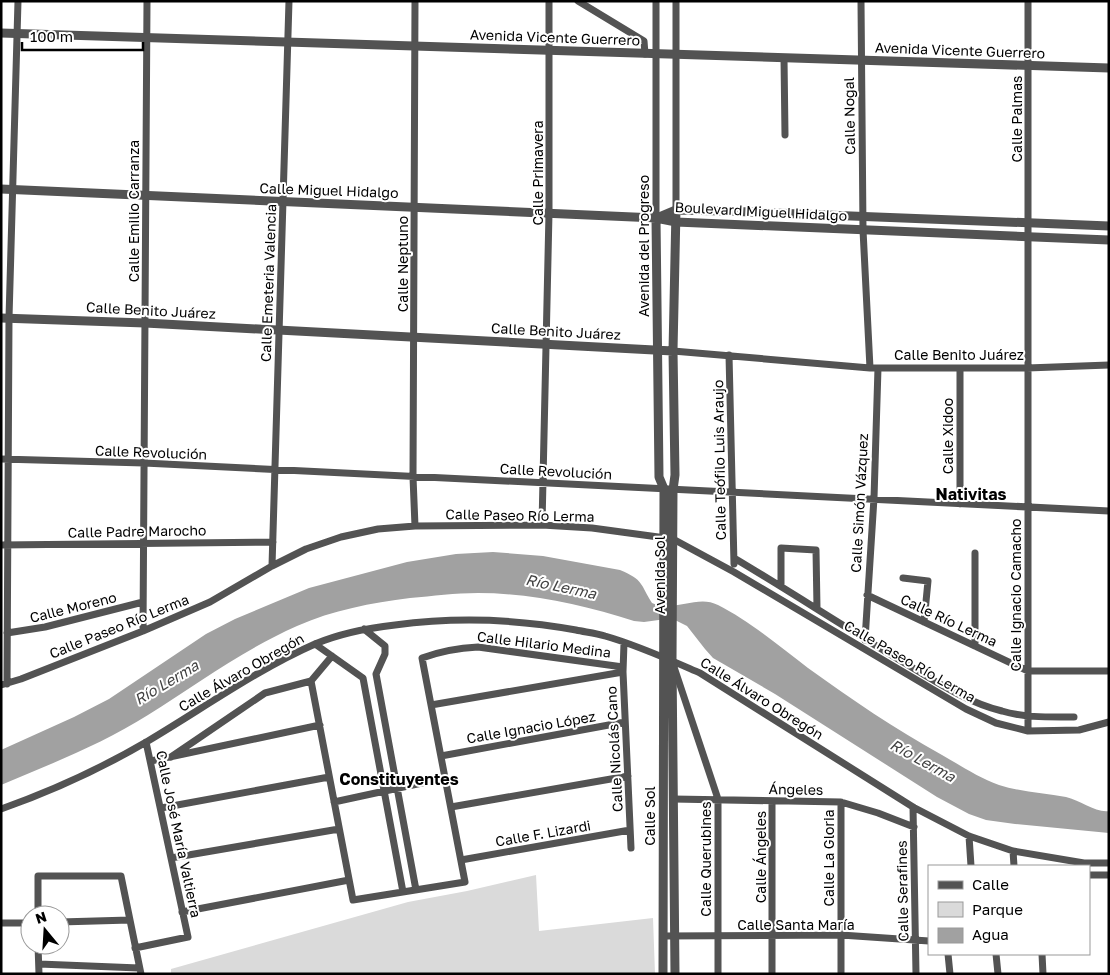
<svg xmlns="http://www.w3.org/2000/svg" width="1110" height="975" viewBox="0 0 1110 975" font-family="'Golos Text',sans-serif">
	<rect width="100%" height="100%" fill="#fff"/>
	<path fill="#dadada" d="M536,875L539,931L653,918L655,974H171V969L408,902L467,891Z"/>
	<path fill="#a1a1a1" d="M493,552L543,556L620,570C644,580 640,584 652,603C675,613 697,594 718,605C748,620 781,647 808,668C851,699 895,729 942,755C960,765 979,778 999,785C1021,792 1044,793 1066,797C1080,800 1096,813 1109,811V833L1015,824L986,820L969,814L937,797L775,694L713,658L705,649L687,626L677,621L666,619L644,622L634,621C584,605 530,593 478,593C455,593 433,596 410,598C371,603 333,610 297,626C243,650 197,684 148,715C102,744 51,764 1,785V750L74,717L109,699L206,634L235,619L309,588L407,562L456,554Z"/>
	<g fill="none" stroke-linecap="round" stroke-linejoin="round">
		<path stroke="#535353" stroke-width="7" d="M578,1L644,41L645,54
			M656,1V218
			M861,1L863,230L870,368
			M784,58L785,135
			M676,210V1
			M673,351L870,368H1027L1109,365
			M729,355L734,564
			M1,459L144,463L1109,511
			M960,504V368
			M542,525L549,213V1
			M415,526L413,477L415,1
			M1,545L273,542
			M734,558C791,592 846,628 903,662C935,681 966,702 1002,711C1026,718 1049,717 1074,717
			M272,566L289,1
			M903,578L928,581L924,622
			M781,585V548L816,550L817,608
			M867,595L1028,671H1109
			M364,629L385,646V654L376,674L416,890
			M143,631L147,1
			M7,633L45,627L143,602
			M865,640L874,498L878,368
			M624,643L623,672L631,848
			M315,644L363,678L403,892
			M975,646V553
			M673,664L718,799V974
			M311,681L353,900L465,882L422,658C441,651 458,648 478,647L623,667
			M7,684L9,318L18,1
			M1,685L21,679L143,631L210,602L272,566L306,549L341,537L378,529L415,526L542,525L592,528L673,539L734,572L966,709L996,723L1028,731L1079,730L1109,722
			M431,705L623,672
			M1028,731V1
			M441,756L625,722
			M171,757L265,693L311,681L332,656
			M151,761L320,725
			M673,799L841,802L878,813L914,827
			M334,802L445,778
			M841,802V974
			M451,807L628,776
			M913,807L916,974
			M161,808L329,777
			M1,809C52,791 102,768 148,741C202,709 258,669 315,644C341,633 368,628 395,625C455,617 516,619 576,630C585,632 596,633 605,636C637,645 670,660 700,673L913,807L969,836L1013,851L1084,863H1109
			M969,836L971,866
			M1013,851L1014,866
			M171,858L339,829
			M461,860L630,830
			M1089,875H1109
			M182,912L349,880
			M38,915V876H121L141,974
			M60,922L130,920
			M1,923H30
			M663,936L841,935L929,941
			M38,945L39,974
			M135,948L188,937L146,742
			M948,954L950,974
			M996,954L998,974
			M1042,954L1043,974
			M39,964L139,968
			M772,974V801"/>
		<path stroke="#535353" stroke-width="9" d="M1,33L1109,68
			M1,189L656,218L676,222L1109,240
			M656,218L659,477L664,489L663,974
			M657,218L676,210L725,211L1109,226
			M1,318L145,323L673,351
			M675,974L672,661L673,490L675,475L673,351L676,210"/>
	</g>
	<g text-anchor="middle" dominant-baseline="central" stroke-width="4" stroke-linejoin="round" paint-order="stroke">
		<g font-size="14" fill="#000" stroke="#fff">
			<text transform="translate(555 37) rotate(2)">Avenida Vicente Guerrero</text>
			<text transform="translate(960 50) rotate(2)">Avenida Vicente Guerrero</text>
			<text transform="translate(849 116) rotate(-91)">Calle Nogal</text>
			<text transform="translate(1016 119) rotate(-90)">Calle Palmas</text>
			<text transform="translate(537 173) rotate(-90)">Calle Primavera</text>
			<text transform="translate(329 190) rotate(2)">Calle Miguel Hidalgo</text>
			<text transform="translate(133 211) rotate(-90)">Calle Emilio Carranza</text>
			<text transform="translate(761 211) rotate(3)">Boulevard Miguel Hidalgo</text>
			<text transform="translate(643 246) rotate(-90)">Avenida del Progreso</text>
			<text transform="translate(402 264) rotate(-90)">Calle Neptuno</text>
			<text transform="translate(268 283) rotate(-88)">Calle Emeteria Valencia</text>
			<text transform="translate(151 310) rotate(3)">Calle Benito Juárez</text>
			<text transform="translate(556 331) rotate(3)">Calle Benito Juárez</text>
			<text x="959" y="354">Calle Benito Juárez</text>
			<text transform="translate(947 436) rotate(-90)">Calle Xidoo</text>
			<text transform="translate(151 452) rotate(2)">Calle Revolución</text>
			<text transform="translate(719 460) rotate(-91)">Calle Teófilo Luis Araujo</text>
			<text transform="translate(556 471) rotate(3)">Calle Revolución</text>
			<text transform="translate(859 503) rotate(-87)">Calle Simón Vázquez</text>
			<text transform="translate(520 515) rotate(1)">Calle Paseo Río Lerma</text>
			<text transform="translate(137 531) rotate(-1)">Calle Padre Marocho</text>
			<text transform="translate(659 575) rotate(-90)">Avenida Sol</text>
			<text transform="translate(1015 595) rotate(-90)">Calle Ignacio Camacho</text>
			<text transform="translate(73 607) rotate(-14)">Calle Moreno</text>
			<text transform="translate(949 620) rotate(25)">Calle Río Lerma</text>
			<text transform="translate(119 626) rotate(-22)">Calle Paseo Río Lerma</text>
			<text transform="translate(544 644) rotate(7)">Calle Hilario Medina</text>
			<text transform="translate(910 661) rotate(30)">Calle Paseo Río Lerma</text>
			<text transform="translate(241 672) rotate(-30)">Calle Álvaro Obregón</text>
			<text transform="translate(762 698) rotate(32)">Calle Álvaro Obregón</text>
			<text transform="translate(531 727) rotate(-10)">Calle Ignacio López</text>
			<text transform="translate(614 749) rotate(-93)">Calle Nicolás Cano</text>
			<text transform="translate(796 789) rotate(1)">Ángeles</text>
			<text transform="translate(649 816) rotate(-90)">Calle Sol</text>
			<text transform="translate(543 833) rotate(-10)">Calle F. Lizardi</text>
			<text transform="translate(179 834) rotate(78)">Calle José María Valtierra</text>
			<text transform="translate(760 857) rotate(-90)">Calle Ángeles</text>
			<text transform="translate(828 858) rotate(-90)">Calle La Gloria</text>
			<text transform="translate(705 859) rotate(-90)">Calle Querubines</text>
			<text transform="translate(902 891) rotate(-91)">Calle Serafines</text>
			<text x="796" y="924">Calle Santa María</text>
		</g>
		<g font-size="15" font-style="italic" fill="#424242" stroke="#fff">
			<text transform="translate(561 586) rotate(12)">Río Lerma</text>
			<text transform="translate(166 682) rotate(-31)">Río Lerma</text>
			<text transform="translate(923 760) rotate(29)">Río Lerma</text>
		</g>
		<g font-size="16" font-weight="bold" fill="#000" stroke="#fff">
			<text x="971" y="494">Nativitas</text>
			<text x="399" y="779">Constituyentes</text>
		</g>
	</g>
	<rect width="1110" height="975" fill="none" stroke="#000000" stroke-width="5"/>
	<rect x="928" y="865" width="162" height="90" fill="#ffffff" stroke="#999999"/>
	<rect x="938" y="881" width="25" height="8" fill="#535353" stroke="#999999"/>
	<text x="972" y="890" font-size="15" fill="#000000">Calle</text>
	<rect x="938" y="902" width="25" height="15" fill="#dadada" stroke="#999999"/>
	<text x="972" y="915" font-size="15" fill="#000000">Parque</text>
	<rect x="938" y="928" width="25" height="15" fill="#a1a1a1" stroke="#999999"/>
	<text x="972" y="940" font-size="15" fill="#000000">Agua</text>
	<g transform="translate(45 930) rotate(342)"><circle r="24" fill="#ffffff" stroke="#999999"/>
	<path d="M0-4L9 19L0 12L-9 19Z" fill="#000000"/>
	<text y="-8" font-size="14" font-weight="bold" text-anchor="middle" fill="#000000">N</text>
	</g>
	<path d="M22 42v8h121v-8" fill="none" stroke="#000000" stroke-width="2.5"/>
	<text x="30" y="42" font-size="15" fill="#000000" stroke="#ffffff" stroke-width="4" paint-order="stroke">100 m</text>
</svg>
